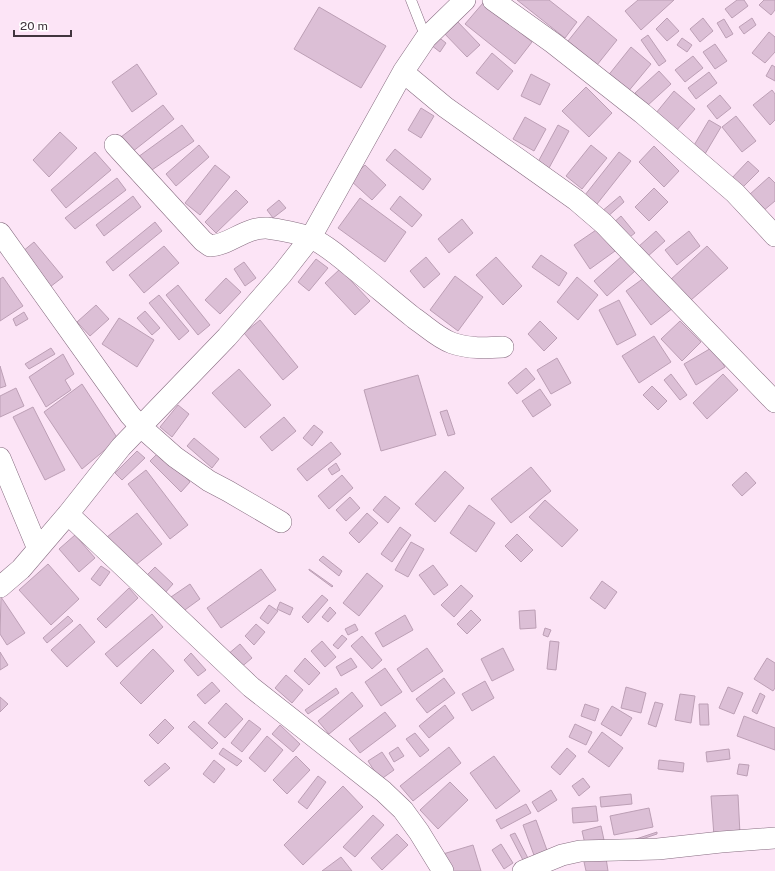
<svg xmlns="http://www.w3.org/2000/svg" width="775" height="871" viewBox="0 0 775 871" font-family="'Public Sans',sans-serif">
	<rect width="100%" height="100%" fill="#fce4f6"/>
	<path fill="#dcbfd6" stroke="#bc9fb5" d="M517,0H549L577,22L565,38Z
		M638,0H674L641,30L625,11Z
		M737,0H744L748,6L732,18L725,9Z
		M764,0H775V10L771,15L759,5Z
		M483,3L532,42L515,64L465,24Z
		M319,7L386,46L361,88L294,49Z
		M588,16L617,40L597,65L568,41Z
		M667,18L679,31L667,41L656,29Z
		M703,18L713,31L700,42L690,29Z
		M752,18L756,25L744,34L739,27Z
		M724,19L733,34L726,38L717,23Z
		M456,20L480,45L467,57L443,32Z
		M769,32L775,37V52L765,63L752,53Z
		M648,35L666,61L659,66L641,40Z
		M437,36L446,43L440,52L431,45Z
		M682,38L692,45L687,52L677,45Z
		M715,44L727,61L715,69L703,52Z
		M631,47L651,64L627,93L607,77Z
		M492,53L513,71L498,90L476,73Z
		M693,56L703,68L685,82L675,70Z
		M137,64L157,94L132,112L112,82Z
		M772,65L775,67V81L766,76Z
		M659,71L671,84L647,106L635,93Z
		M709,72L717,83L696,99L688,88Z
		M531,74L550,84L540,105L521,96Z
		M586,87L612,113L589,137L562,111Z
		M772,90L775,94V120L770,125L753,105Z
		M674,91L695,109L676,131L656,113Z
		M720,95L731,108L717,119L707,106Z
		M163,105L174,119L132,152L121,137Z
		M421,108L434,116L421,138L408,130Z
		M736,116L756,141L742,152L722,127Z
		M525,117L546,129L534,151L513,139Z
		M709,120L721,127L705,154L693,147Z
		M182,125L194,141L149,172L138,157Z
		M558,125L569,131L549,168L538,162Z
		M60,132L77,148L49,177L33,160Z
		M199,145L209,157L176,186L166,174Z
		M591,145L607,158L582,189L566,176Z
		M654,146L679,171L664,187L639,162Z
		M395,149L431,179L423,190L386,160Z
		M95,152L111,170L66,208L51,190Z
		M619,152L631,161L597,204L585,195Z
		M748,161L759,171L740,190L730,180Z
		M215,165L230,177L200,215L185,203Z
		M365,165L386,185L372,200L350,180Z
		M769,177L775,183V201L763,211L749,195Z
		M117,178L126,190L75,229L65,218Z
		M654,188L668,202L649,221L635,207Z
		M236,190L248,202L216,233L205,222Z
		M133,196L141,207L104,236L96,225Z
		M400,196L422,215L412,227L390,209Z
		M620,196L624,202L606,218L601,212Z
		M360,198L406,232L385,262L338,228Z
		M279,200L286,208L273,218L267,210Z
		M621,216L635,233L626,240L612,224Z
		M462,219L473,233L449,253L438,239Z
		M155,222L162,231L113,271L106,262Z
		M599,228L615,251L590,269L574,245Z
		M656,231L665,241L647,257L638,247Z
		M689,231L700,246L677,265L665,250Z
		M34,242L63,277L50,287L22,252Z
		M164,246L179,263L144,293L129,275Z
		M707,246L728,268L691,300L669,281Z
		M541,255L567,273L559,286L532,267Z
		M622,256L635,271L607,296L594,281Z
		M426,257L440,274L424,288L410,271Z
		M496,257L522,286L503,305L476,275Z
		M316,259L328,268L309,291L298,282Z
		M244,262L256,278L245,286L234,269Z
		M340,269L370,301L355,315L325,283Z
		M648,275L673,308L651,325L626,291Z
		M455,276L483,297L458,331L430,310Z
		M3,277L23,306L0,321V279Z
		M577,277L598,295L578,320L557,302Z
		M226,278L241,292L220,314L205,300Z
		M178,285L210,325L198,335L166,295Z
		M159,295L189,331L179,340L149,303Z
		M619,300L636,335L617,345L599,310Z
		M96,305L109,319L90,336L77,322Z
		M145,311L160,328L152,335L137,318Z
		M24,312L28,319L16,326L13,319Z
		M119,318L154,340L137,367L102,344Z
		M260,320L298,367L283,380L244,333Z
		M540,321L557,338L544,351L528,334Z
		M680,321L701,342L682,361L661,339Z
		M654,336L671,362L639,383L622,356Z
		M713,347L725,367L696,385L684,364Z
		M51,348L55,354L29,369L25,364Z
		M63,354L74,374L65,380L71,390L46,407L29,377Z
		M557,358L571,383L551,394L537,370Z
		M0,366L6,386L0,388Z
		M526,368L535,379L517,394L508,383Z
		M239,369L271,405L245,428L212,393Z
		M671,374L687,395L680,400L664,380Z
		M723,374L738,390L707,419L693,403Z
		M418,375L436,435L381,451L364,390Z
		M82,384L118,439L82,469L44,412Z
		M652,386L667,401L658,410L643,395Z
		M16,388L24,406L0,417V396Z
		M540,389L551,405L533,417L522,401Z
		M178,405L189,414L172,437L160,427Z
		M33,407L65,470L45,480L13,417Z
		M447,410L455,434L448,436L440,412Z
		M284,417L296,431L272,451L260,437Z
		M314,425L323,432L312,446L303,438Z
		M194,438L219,459L212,468L187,446Z
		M331,442L341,454L307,481L297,469Z
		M137,451L145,458L122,480L115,473Z
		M160,451L190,482L181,492L150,461Z
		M336,463L340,470L332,475L328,469Z
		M531,467L551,491L511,523L491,499Z
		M146,470L188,525L170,539L128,484Z
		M445,471L464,488L435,522L415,504Z
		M746,472L756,483L742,496L732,485Z
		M342,475L353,488L329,509L318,496Z
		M385,496L400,508L388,523L373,510Z
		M350,497L360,508L346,521L336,510Z
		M545,500L578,530L562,547L529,517Z
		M469,505L495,523L476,552L450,533Z
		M137,513L162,544L132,568L107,537Z
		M367,513L378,523L359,543L349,533Z
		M400,527L411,535L392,562L381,554Z
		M517,534L533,550L521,562L505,546Z
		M75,535L95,558L79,572L59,549Z
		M411,542L424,549L408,577L395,570Z
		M323,556L342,571L339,576L319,560Z
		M48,564L79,599L51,625L19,590Z
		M433,565L448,585L434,595L419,575Z
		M101,566L110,572L100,586L91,579Z
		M155,567L173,584L164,594L146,576Z
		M261,569L276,590L221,628L207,608Z
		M309,569L333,586L332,587L309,570Z
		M367,573L383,586L359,616L343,603Z
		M602,581L617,592L605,609L590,598Z
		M190,584L200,599L182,612L171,597Z
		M461,585L473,596L454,617L441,605Z
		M129,588L138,598L106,628L97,619Z
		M322,595L328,600L308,623L302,617Z
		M1,597L25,633L7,645L0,634Z
		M280,602L293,608L290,615L277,609Z
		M269,605L278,611L268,624L260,618Z
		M330,607L336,613L328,622L322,617Z
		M471,610L481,620L467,634L457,624Z
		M535,610L536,628L520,629L519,611Z
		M152,614L163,627L117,667L105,654Z
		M405,615L413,630L383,647L375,633Z
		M68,616L73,621L47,643L43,638Z
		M80,624L95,642L67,667L51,650Z
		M256,624L265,632L254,645L245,636Z
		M355,624L358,630L348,635L345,629Z
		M545,628L551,630L548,637L543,635Z
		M342,635L347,639L338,649L333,645Z
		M362,636L382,660L372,669L351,646Z
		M322,641L336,657L325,667L311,651Z
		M550,641L559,642L556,670L547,669Z
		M240,644L252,658L239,669L227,655Z
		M427,648L443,671L412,692L397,669Z
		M503,648L514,670L492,681L481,659Z
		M153,649L174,671L141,704L120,683Z
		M0,652L8,665L0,670Z
		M191,653L206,670L198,676L184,660Z
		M305,658L320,673L309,685L294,671Z
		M351,658L357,667L341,676L336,667Z
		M767,658L775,663V688L773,691L754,679Z
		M385,668L402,692L381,706L365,682Z
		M286,675L303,690L292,703L275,688Z
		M444,678L455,693L427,713L416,699Z
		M485,681L494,698L472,711L462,694Z
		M212,682L220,691L205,704L197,695Z
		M626,687L646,693L641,713L621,708Z
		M728,687L743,693L734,714L719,708Z
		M336,688L339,693L308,714L305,710Z
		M352,692L363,706L329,734L318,721Z
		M760,693L765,696L757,714L752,711Z
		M680,694L695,696L691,723L675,720Z
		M0,697L8,704L0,712Z
		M655,702L663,704L656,727L648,724Z
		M226,703L243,719L225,738L208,723Z
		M585,704L599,709L595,721L581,716Z
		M699,704H708L709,725H700Z
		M445,705L454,718L429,738L419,726Z
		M612,706L632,718L621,736L601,724Z
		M385,712L396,726L360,753L349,739Z
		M744,716L775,728V750L737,736Z
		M165,719L174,728L158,744L149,735Z
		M249,720L261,729L242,752L231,743Z
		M194,721L218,743L212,749L188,727Z
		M575,724L592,732L586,745L569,737Z
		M280,725L300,744L293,752L272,734Z
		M602,732L623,748L609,767L588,752Z
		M415,733L429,750L420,757L406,739Z
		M267,736L283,750L265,772L249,758Z
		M398,747L404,756L394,762L389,753Z
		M449,747L461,763L413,801L400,786Z
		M223,748L242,761L237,766L219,754Z
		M567,748L576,756L560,775L551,767Z
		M729,749L730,759L707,762L706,752Z
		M382,752L394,770L380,780L368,761Z
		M296,756L310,770L287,794L273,780Z
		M494,756L520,791L496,809L470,773Z
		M214,760L225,769L214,783L203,774Z
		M659,760L684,763L683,772L658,769Z
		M165,763L170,768L149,786L144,781Z
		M739,764L749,765L747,776L737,774Z
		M318,776L326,782L307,809L298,802Z
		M583,778L590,787L579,796L572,786Z
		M450,782L468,800L438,829L420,810Z
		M343,786L363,807L303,865L284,845Z
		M551,790L557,800L538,812L532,802Z
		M631,794L632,804L601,807L600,797Z
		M738,795L740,834L714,836L711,796Z
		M526,804L531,813L501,829L496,820Z
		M596,806L598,821L573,823L572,808Z
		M649,808L653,827L614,835L610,816Z
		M373,815L384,825L355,857L343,847Z
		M536,820L548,853L535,858L523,825Z
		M601,826L604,840L585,844L582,831Z
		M657,832V834L633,842V840Z
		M515,833L530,862L525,864L510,835Z
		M397,834L408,845L382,870L371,858Z
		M501,844L513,863L504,869L492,850Z
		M473,845L481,871H449L443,854Z
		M341,857L352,871H322Z
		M606,858L608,871H586L584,862Z"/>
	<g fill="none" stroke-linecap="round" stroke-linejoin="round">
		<g stroke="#876d81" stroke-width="11">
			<path id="lane" d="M411,0L426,38"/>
		</g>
		<g stroke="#876d81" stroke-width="22">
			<path id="street" d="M493,0L553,43L642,113L735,193L775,236
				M403,72L445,107L576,200L604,224L775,402
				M115,145L203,241L210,246C230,245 245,227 267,228C275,229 304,234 311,238C326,245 340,257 353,268C373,284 394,302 414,318C426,326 438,338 452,343C469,349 486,348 503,347
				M0,233L130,415L140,426L175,457L209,481L228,491L281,522
				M0,458L38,549
				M68,514L251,687L383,791L403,810L419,832L443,871
				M0,587L21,569L68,514L121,447L227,337L282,274L311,237L403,72L426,38L465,0
				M523,871L562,855L580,851L658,849L721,842L775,838"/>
		</g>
		<use href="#lane" stroke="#fff" stroke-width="10"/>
		<use href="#street" stroke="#fff" stroke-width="21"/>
	</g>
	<path d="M14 30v6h57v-6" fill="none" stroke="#41353e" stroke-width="2"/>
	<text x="20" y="30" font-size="12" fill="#41353e" stroke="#ffffff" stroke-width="3" paint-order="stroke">20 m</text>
</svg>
